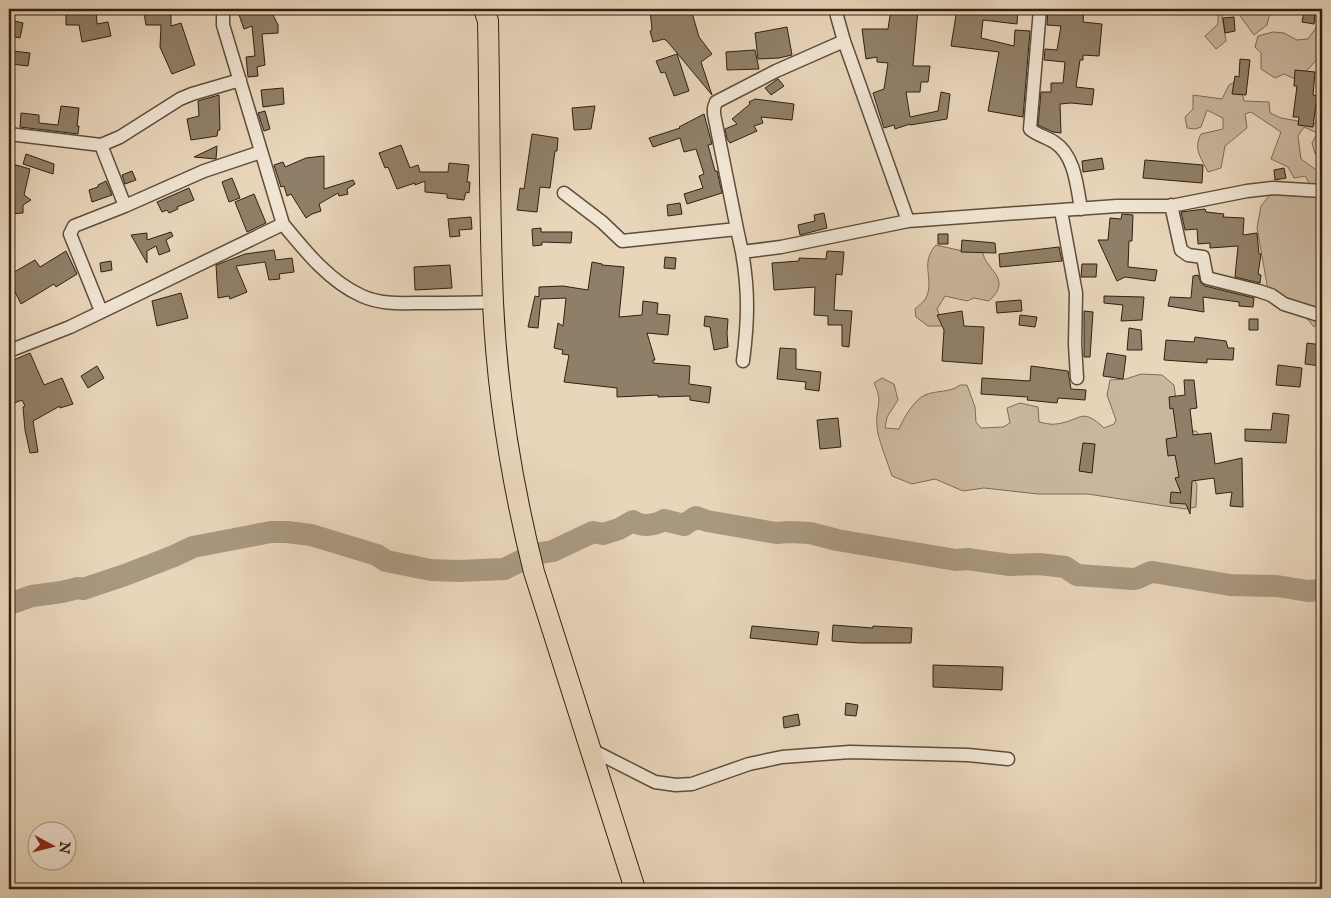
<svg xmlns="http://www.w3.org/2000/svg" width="1331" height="898" viewBox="0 0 1331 898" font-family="'IM FELL English',serif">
	<rect width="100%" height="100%" fill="#e8d5ba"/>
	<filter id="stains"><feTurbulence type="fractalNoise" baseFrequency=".004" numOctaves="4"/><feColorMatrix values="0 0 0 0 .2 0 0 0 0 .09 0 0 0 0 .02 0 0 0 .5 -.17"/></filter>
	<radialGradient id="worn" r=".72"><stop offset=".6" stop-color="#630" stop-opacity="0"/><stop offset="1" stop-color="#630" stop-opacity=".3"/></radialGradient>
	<path fill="#c9b69d" stroke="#7c6c56" d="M1214,9H1230L1222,16L1226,41L1216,49L1205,36L1218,24V15Z
		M1238,9L1263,12V9H1271L1267,25L1254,35L1238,13Z
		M1306,9H1317L1316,12L1322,19V54L1300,78L1295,79L1284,74L1275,78L1261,69V53L1255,47L1258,36L1273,32L1284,33L1297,40L1308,39L1318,25Z
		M1239,80L1244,101L1269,102L1270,113L1281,118L1315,124L1318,115H1322V132L1320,134L1321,151L1315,154L1312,143L1317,133L1304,127L1298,136L1301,159L1322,174V183L1310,184L1305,176L1294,178L1288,167L1271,159L1281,132L1251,112L1245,114L1247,128L1225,146L1221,168L1208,172C1201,157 1193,150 1201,134L1223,129V118L1207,110L1201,127L1195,129L1187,128L1185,117L1193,109V95L1222,99L1229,85Z
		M1322,189V318L1314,327L1301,311L1270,301L1257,228L1261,206L1274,190Z
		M936,245L967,252L982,250C985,271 1014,278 989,301L974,298L967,301L945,296L937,309L943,324L941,326H928L916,317L915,309C918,306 924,302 926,298C935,279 919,264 936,245Z
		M1141,374L1162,375L1174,385L1180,430L1196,431L1203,439L1194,478L1197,485L1196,507L1185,509L1088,494H1038L984,488L963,491L935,479L912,484L892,476C888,463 877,437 877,426C875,408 884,403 874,383L882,378L894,384L898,400L887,417L885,428L899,429C903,419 914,400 925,395C937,390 950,393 960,385H967L975,407L976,422L981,428L1003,427L1010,423L1007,408L1020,403L1038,407L1039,422C1044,423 1051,425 1056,424C1081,421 1081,406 1104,428L1114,424L1116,420L1107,395L1110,380L1126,379Z"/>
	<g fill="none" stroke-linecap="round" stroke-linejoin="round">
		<path stroke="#a99880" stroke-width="22" d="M9,604L32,596L62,592L78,588L83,589L125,575L174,556L193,547L271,532H287L311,535L377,555L386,561L431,570L459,571L504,569L535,554L553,551L593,532L603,534L619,529L633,521C635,522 637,524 640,524C646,527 660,523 664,520L684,525L696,517L707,521L776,533L789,532L810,533L837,540L956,560L967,559L1010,565L1039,564L1065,567L1077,575L1133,579C1141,579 1144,573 1153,572L1230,585L1277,586L1308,591L1322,590"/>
	</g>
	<path fill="#907f68" stroke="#302110" d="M66,9H96L97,24L108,22L111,36L82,42L79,25H66Z
		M148,9H161V11H169V15H171V26L181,23L195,65L172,74L160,47L161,25H146L144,13H148Z
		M237,9H270L278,25V33L262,34L265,65L257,67L258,76L248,77L246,57L255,56L252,26L244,29Z
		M650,9H691L699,37L712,54L701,62L712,95L667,41L664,39L653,42L650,31L652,30Z
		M891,9H918L913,66H930L928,82H921L920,92H906L910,117L938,111L941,92L950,94L947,119L910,125V124L895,129L894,125L884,128L873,93L884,89L888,63L877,62V57L866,59L862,29H888Z
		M957,9H1018L1017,24L983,20L981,38L1014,46L1015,30L1030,31L1023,117L988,111L999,52L951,46Z
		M1048,9H1084L1083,22L1102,24L1099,56L1083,55V60H1080L1076,87L1094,89L1092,105L1071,103L1060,104L1061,133L1053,132L1038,125L1041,92H1051V83H1063L1065,62L1044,60L1045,49L1057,50L1061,26L1047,25Z
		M1304,12L1315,13L1314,24L1302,22Z
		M1234,17L1235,31L1225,33L1223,18Z
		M14,21L23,23L20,38L11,36Z
		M787,27L792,55L779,58L758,59L755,33Z
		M755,50L759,69L727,70L726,52Z
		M13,51L30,53L28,66L11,64Z
		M677,54L689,91L674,96L665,72L661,73L656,61Z
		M1240,59L1250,60L1246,95L1232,94L1235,76L1239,77Z
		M1295,70L1315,72L1313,95L1317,96L1313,127L1298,125L1299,117H1293L1297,86H1294Z
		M778,79L784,86L771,95L765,88Z
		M283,88L284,104L263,107L261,90Z
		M219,95L220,130H218L217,136L191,140L187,119L199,116L198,101Z
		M755,99L794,104L792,120L761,117L763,123L754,126L757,131L730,143L727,139L725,129L737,124L732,119L750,104L749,102Z
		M61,106L79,108L77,126H79L78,134L20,127L21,113L39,115V123L58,125Z
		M595,106L591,129L574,130L572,108Z
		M265,111L270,129L264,131L258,113Z
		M704,114L712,144L708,145L715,171H717L722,193L687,204L684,194L703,188L699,176L704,174L696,149L684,152L680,138L653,147L649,138L680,128L679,127Z
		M532,134L558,138L557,151H555L550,188L540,187L537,212L517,210L520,188L524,189Z
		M401,145L410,168L418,165L420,172H448L449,163L469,165L467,182H470L469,193L466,192L464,200L447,198V194L425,192V181L415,185V183L397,189L388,167L385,168L379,153Z
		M217,146L216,159L194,157Z
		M26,154L54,164L53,174L23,164Z
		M324,156V189L353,180L355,184L347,189L348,194L339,196L338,193L319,204L321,211L312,214L306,218L291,194L287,196L284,186L281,187L274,165L283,162L285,167L306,158Z
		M1102,158L1104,169L1083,172L1082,161Z
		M1145,160L1203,165L1202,183L1143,178Z
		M9,163L30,169L24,195L31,200L23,205V213L9,214Z
		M1284,168L1286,178L1275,180L1274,170Z
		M132,171L136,180L125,184L122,175Z
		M232,178L240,198L229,202L222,182Z
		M106,181L112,195L92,202L89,190L98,187V185Z
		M189,188L194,200L177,207L178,209L169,213L167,210L162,212L157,202Z
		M254,194L266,223L247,232L235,202Z
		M680,203L682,214L668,216L667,205Z
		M1205,209L1206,212L1224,214L1223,217L1244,218L1243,235L1257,233L1259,254H1261L1258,274L1261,275L1260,283L1235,277L1238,246L1210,248V243L1198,244L1197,229L1185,230L1181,212Z
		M824,213L827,228L800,235L798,225L815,221L814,215Z
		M1122,214L1133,215L1132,241H1129L1128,267L1157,270L1155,281L1125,277L1117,281L1098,240H1108L1110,218L1121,219Z
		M471,217L472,229L459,230L460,236L450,237L448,219Z
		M541,228V232H572L571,243L542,242V245L533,246L532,229Z
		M171,232L173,236L166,240L170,251L159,255L156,246L147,251V263L131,235L147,233V240Z
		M938,234H948V244H938Z
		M962,240L995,243L996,253L961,252Z
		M1059,247L1062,261L1000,267L999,254Z
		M274,250L276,260L292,258L294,272L279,274L280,279L269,280L265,262L236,266L247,292L230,299L229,296L218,298L216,265L245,254Z
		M66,251L77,274L56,287L54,284L21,304L9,280V275L35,260L40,267Z
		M827,251L844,252L842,275L836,274L834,310L852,311L849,347L842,346V325H828V316L814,315L815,287L774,290L772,263L799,261V258L826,259Z
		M665,257L676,258L675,269L664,268Z
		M111,261L112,270L101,272L100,263Z
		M592,262L602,264V265L624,267L619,317L642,315L643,301L658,303L657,314L670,315L668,335L647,333L655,360H653V363L690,366L689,384L711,387L709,403L690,400V396L658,397V395L617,397V388L564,382L569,355L562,354L563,350L554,348L558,323L563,326L566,298L541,299L538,328L528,327L535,296L539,297V287L563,286L588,290Z
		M1082,264H1097L1096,277H1081Z
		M450,265L452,288L415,290L414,267Z
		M1198,275L1201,283L1205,286L1254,298L1253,307L1239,306V302L1203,297L1204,312L1168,306L1170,297L1191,298L1193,276Z
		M181,293L188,318L157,326L152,301Z
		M1104,296L1144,297L1142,320L1121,321L1123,305L1104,303Z
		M1021,300L1022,311L997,313L996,302Z
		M962,311L964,326L984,327L982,364L942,361L944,330L937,315Z
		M1084,311L1093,312L1090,357H1084Z
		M1020,315L1037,317L1035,327L1019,325Z
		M705,316L728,319L727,333L728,347L714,350L710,327L704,326Z
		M1249,319H1258V330H1249Z
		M1129,328L1141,330L1142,350H1127Z
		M1195,337L1226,341L1228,348H1234L1233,360L1207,359V363L1164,360L1166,340L1194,342Z
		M1307,343L1322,345L1321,366L1305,364Z
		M780,348L796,349V369L821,372L819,391L805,389L806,382L777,379Z
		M30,353L44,385L62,378L73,404L60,408V406L33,421L38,452L30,453L25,430L23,407L25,406L22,400L9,405V362Z
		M1107,353L1126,356L1123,379L1103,376Z
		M1278,365L1302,368L1300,387L1276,385Z
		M97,366L104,378L88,388L81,376Z
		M1031,366L1068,371L1071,389L1086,390L1085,400L1058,398L1057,403L1027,400L1028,397L981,394L982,378L1030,381Z
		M1184,380H1194L1197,408L1190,409L1193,435L1211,433L1215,464L1242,458L1243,507L1230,506L1232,492L1216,494L1214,478L1192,481L1190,514L1186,504L1170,503L1171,492L1181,493L1175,478L1179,477L1175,455L1168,456L1166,439L1177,437L1173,408L1170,409L1169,397L1185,395Z
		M1273,413L1289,415L1286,443L1245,441V429L1271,430Z
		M838,418L841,447L820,449L817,420Z
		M1083,443L1095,444L1092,473L1079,471Z
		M833,625L873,628V626L912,628L911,643H860L832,641Z
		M752,626L819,632L817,645L750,638Z
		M933,665L1003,667L1002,690L933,687Z
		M846,703L858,705L856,716L845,715Z
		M798,714L800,725L784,728L783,717Z"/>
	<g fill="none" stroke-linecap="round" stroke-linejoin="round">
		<g stroke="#5e4e3a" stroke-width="15">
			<path id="minor" d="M223,9V25L283,224C305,251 330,282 362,296C382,305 403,303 423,303C447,303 470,303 493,302
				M835,9L844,41L908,221
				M1040,9L1030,129C1037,135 1046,137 1054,142C1075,155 1077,187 1081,209
				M9,134L101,145L120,137L180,99L192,94L240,80
				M101,145L125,206
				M564,193L602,222L622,241L737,229L742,252L781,247L908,221L1117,206H1171L1247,191L1273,188L1322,191
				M1171,205L1181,250L1188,255L1203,257L1207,278L1259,291L1271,295L1284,304L1322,316
				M1061,211L1076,293L1075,344L1077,378
				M737,229L714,114V108L716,102L776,71L844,41
				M742,252C749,291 748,322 743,361
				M101,311L70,234L74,226L125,206L204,171L261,152
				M9,351L70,327L283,224
				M590,749L655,782L676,785L692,784L749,764L782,757L850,752L968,755L1008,759"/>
		</g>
		<g stroke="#302110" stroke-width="22">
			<path id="trunk" d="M484,9L488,21C490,114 489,208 493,302C497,392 512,484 534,572L635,889"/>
		</g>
		<use href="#minor" stroke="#f0e4d2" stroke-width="12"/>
		<use href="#trunk" stroke="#e8d5ba" stroke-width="20"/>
	</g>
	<rect width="1331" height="898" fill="none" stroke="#e8d5ba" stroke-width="30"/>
	<rect x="10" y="10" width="1311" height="878" fill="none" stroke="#302110" stroke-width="2.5"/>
	<rect x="15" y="15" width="1301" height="868" fill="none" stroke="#302110"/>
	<g transform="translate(52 846) rotate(97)"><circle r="24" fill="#f0e4d2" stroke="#a39684"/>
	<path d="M0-4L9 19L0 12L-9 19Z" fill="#8f2418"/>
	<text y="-8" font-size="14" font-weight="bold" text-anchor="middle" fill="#302110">N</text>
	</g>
	<rect width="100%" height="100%" filter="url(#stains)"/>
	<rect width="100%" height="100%" fill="url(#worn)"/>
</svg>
